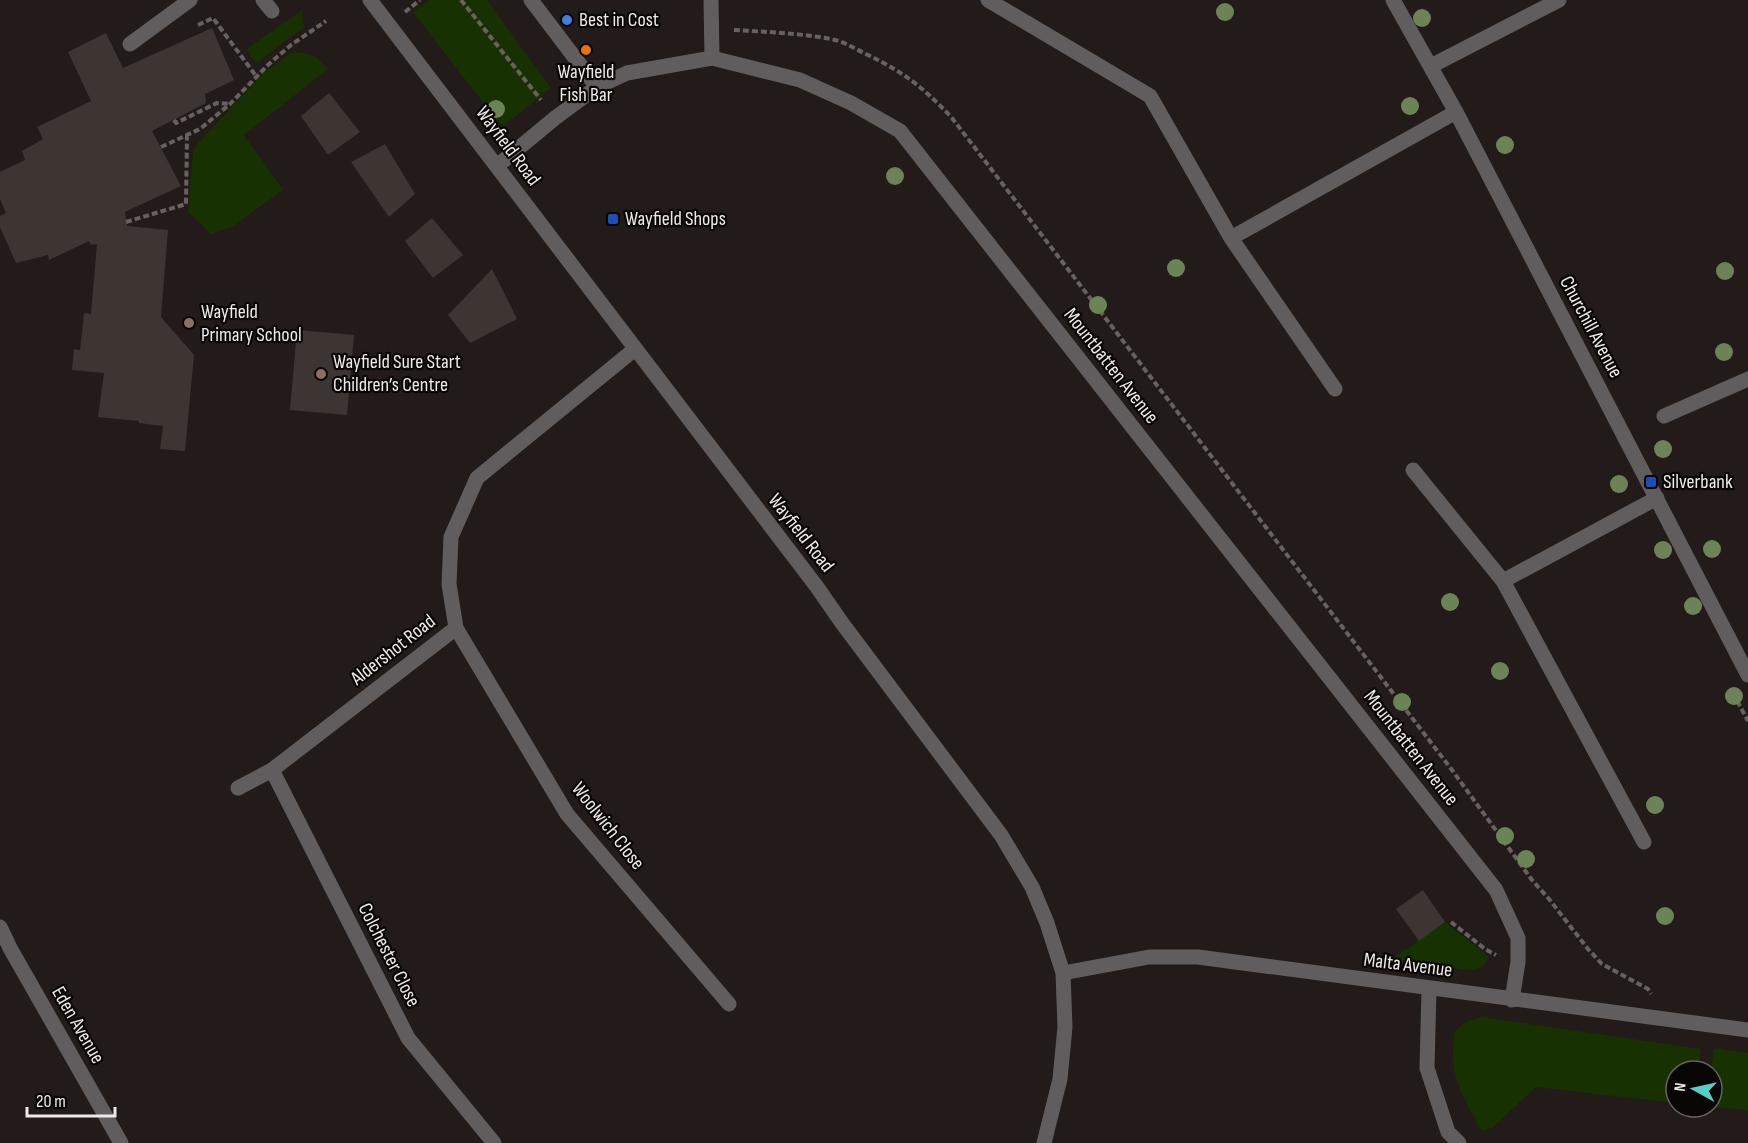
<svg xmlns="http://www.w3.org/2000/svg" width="1748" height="1143" viewBox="0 0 1748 1143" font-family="'Sofia Sans Condensed',sans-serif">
	<rect width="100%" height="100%" fill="#221b19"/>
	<path fill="#173200" d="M430,0H487L551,88L502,127L413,12Z
		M302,10L304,27L258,62L252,59L247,49Z
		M299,52L316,57L328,69L244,135L283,190L232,227L211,234L188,212L193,152L198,143L264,73L291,53Z
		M1445,922L1489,957L1483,967L1468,970L1391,960Z
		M1482,1017L1701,1049L1698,1071H1676V1103L1536,1087L1492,1128L1482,1131C1461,1093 1448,1076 1455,1031L1468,1021Z
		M1714,1048L1748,1053V1110L1712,1107L1711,1071Z"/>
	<path fill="#3d3532" d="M212,28L234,80L205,94L206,103L152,131L181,186L125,212L127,226L168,230L161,317L194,355L185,451L160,449L163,426L139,423V421L98,417L104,373L72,370L74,349L80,350L84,313L91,314L97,244L91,245L89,241L49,260L48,255L16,263L0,227V216L6,213L0,199V172L25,160L22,151L43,139L37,127L91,101L68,52L106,33L123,68Z
		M329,93L360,132L328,155L301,116Z
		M385,144L415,194L389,217L351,162Z
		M432,218L463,255L433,278L405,241Z
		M492,269L517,319L470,343L448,315Z
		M297,330L354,335L347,415L290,410Z
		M1423,890L1445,922L1419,941L1396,909Z"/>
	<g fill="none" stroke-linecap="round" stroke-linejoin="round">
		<path stroke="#67615f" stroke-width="4" stroke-dasharray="6 3" stroke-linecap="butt" d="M461,0L541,100
			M405,12L420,0
			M198,25L213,18L256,76
			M734,30C766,32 803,33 835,40C847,43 857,50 868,55C905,73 924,88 952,118L1452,770L1532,880L1549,899L1588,949L1602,964L1648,989L1651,994
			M174,120L176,123L217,103L230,104
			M161,147L200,129L230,104L269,64L291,45L326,21
			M126,222L186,204L187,135
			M1733,693L1748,721
			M1451,922L1485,949L1496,955"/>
		<path stroke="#615d5e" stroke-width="15" d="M263,0L272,11
			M370,0L817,587L842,623L1001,835L1032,887L1047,923L1063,973L1065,1027L1060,1079L1044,1143
			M531,0L597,87
			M711,0L712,58
			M988,0L1150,96L1231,238L1335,389
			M1393,0L1456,112L1748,675
			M130,44L190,0
			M1431,66L1559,0
			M497,166L555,118L597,87L627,73L712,58L800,80L851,103L900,131L1496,890L1518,938V962L1512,1000
			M1231,238L1456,112
			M1664,416L1748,379
			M1413,470L1503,581L1644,842
			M1503,581L1657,498
			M456,628L567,814L729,1004
			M272,770L408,1038L494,1143
			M238,788L272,770L456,628L449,584L451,537L477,478L635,349
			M0,927L10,948L121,1143
			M1063,973L1149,957H1198L1748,1030
			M1429,989L1427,1068L1448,1132L1459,1143"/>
	</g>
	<g fill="#6c8358">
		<circle cx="1225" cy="12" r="9"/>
		<circle cx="1422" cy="18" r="9"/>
		<circle cx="1410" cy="106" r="9"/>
		<circle cx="496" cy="109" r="9"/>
		<circle cx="1505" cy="145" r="9"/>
		<circle cx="895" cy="176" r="9"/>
		<circle cx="1176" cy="268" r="9"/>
		<circle cx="1725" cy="271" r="9"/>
		<circle cx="1098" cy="305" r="9"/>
		<circle cx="1724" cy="352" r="9"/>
		<circle cx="1663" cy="449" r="9"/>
		<circle cx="1619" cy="484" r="9"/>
		<circle cx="1712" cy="549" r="9"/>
		<circle cx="1663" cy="550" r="9"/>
		<circle cx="1450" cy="602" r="9"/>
		<circle cx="1693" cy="606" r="9"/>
		<circle cx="1500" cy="671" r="9"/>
		<circle cx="1734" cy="696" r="9"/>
		<circle cx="1402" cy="702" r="9"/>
		<circle cx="1655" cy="805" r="9"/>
		<circle cx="1505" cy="836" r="9"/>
		<circle cx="1526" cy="859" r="9"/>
		<circle cx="1665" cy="916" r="9"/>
	</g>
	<circle fill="#3f7fe0" stroke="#090706" stroke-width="2" cx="567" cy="20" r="6"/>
	<circle fill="#e8710a" stroke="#090706" stroke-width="2" cx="586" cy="50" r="6"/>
	<g fill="#1a4fb4" stroke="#090706" stroke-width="2">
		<rect x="607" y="213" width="12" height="12" rx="3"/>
		<rect x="1645" y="476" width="12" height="12" rx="3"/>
	</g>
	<g fill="#8d6e63" stroke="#090706" stroke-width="2">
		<circle cx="189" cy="323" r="6"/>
		<circle cx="321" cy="374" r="6"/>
	</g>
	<g text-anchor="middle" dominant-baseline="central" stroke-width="4.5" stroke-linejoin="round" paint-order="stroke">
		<g font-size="20" fill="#efeae8" stroke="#090706" text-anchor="start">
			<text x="579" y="20">Best in Cost</text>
			<text x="586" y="72" text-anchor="middle">Wayfield<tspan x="586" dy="23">Fish Bar</tspan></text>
			<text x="625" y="219">Wayfield Shops</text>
			<text x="201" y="312">Wayfield<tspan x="201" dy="23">Primary School</tspan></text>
			<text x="333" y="362">Wayfield Sure Start<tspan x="333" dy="23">Children’s Centre</tspan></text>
			<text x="1663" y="482">Silverbank</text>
		</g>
		<g font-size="20" fill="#efeae8" stroke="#090706">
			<text transform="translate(508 146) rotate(53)">Wayfield Road</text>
			<text transform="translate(1591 327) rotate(62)">Churchill Avenue</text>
			<text transform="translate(1111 366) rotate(52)">Mountbatten Avenue</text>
			<text transform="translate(801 533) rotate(52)">Wayfield Road</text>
			<text transform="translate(393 650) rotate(-38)">Aldershot Road</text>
			<text transform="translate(1411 748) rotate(52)">Mountbatten Avenue</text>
			<text transform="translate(608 826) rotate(52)">Woolwich Close</text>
			<text transform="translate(389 955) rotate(63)">Colchester Close</text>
			<text transform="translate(1408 965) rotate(7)">Malta Avenue</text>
			<text transform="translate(78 1025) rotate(60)">Eden Avenue</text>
		</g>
	</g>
	<g transform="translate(1694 1089) rotate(278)"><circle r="28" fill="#090706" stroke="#656260" stroke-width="1.5"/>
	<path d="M0-4.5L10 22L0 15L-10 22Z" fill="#56cec4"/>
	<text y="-9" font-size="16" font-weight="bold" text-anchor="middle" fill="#efeae8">N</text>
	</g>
	<path d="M27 1107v9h88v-9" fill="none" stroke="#efeae8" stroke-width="3"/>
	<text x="36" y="1107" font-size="18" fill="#efeae8" stroke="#090706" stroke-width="4.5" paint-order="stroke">20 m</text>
</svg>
